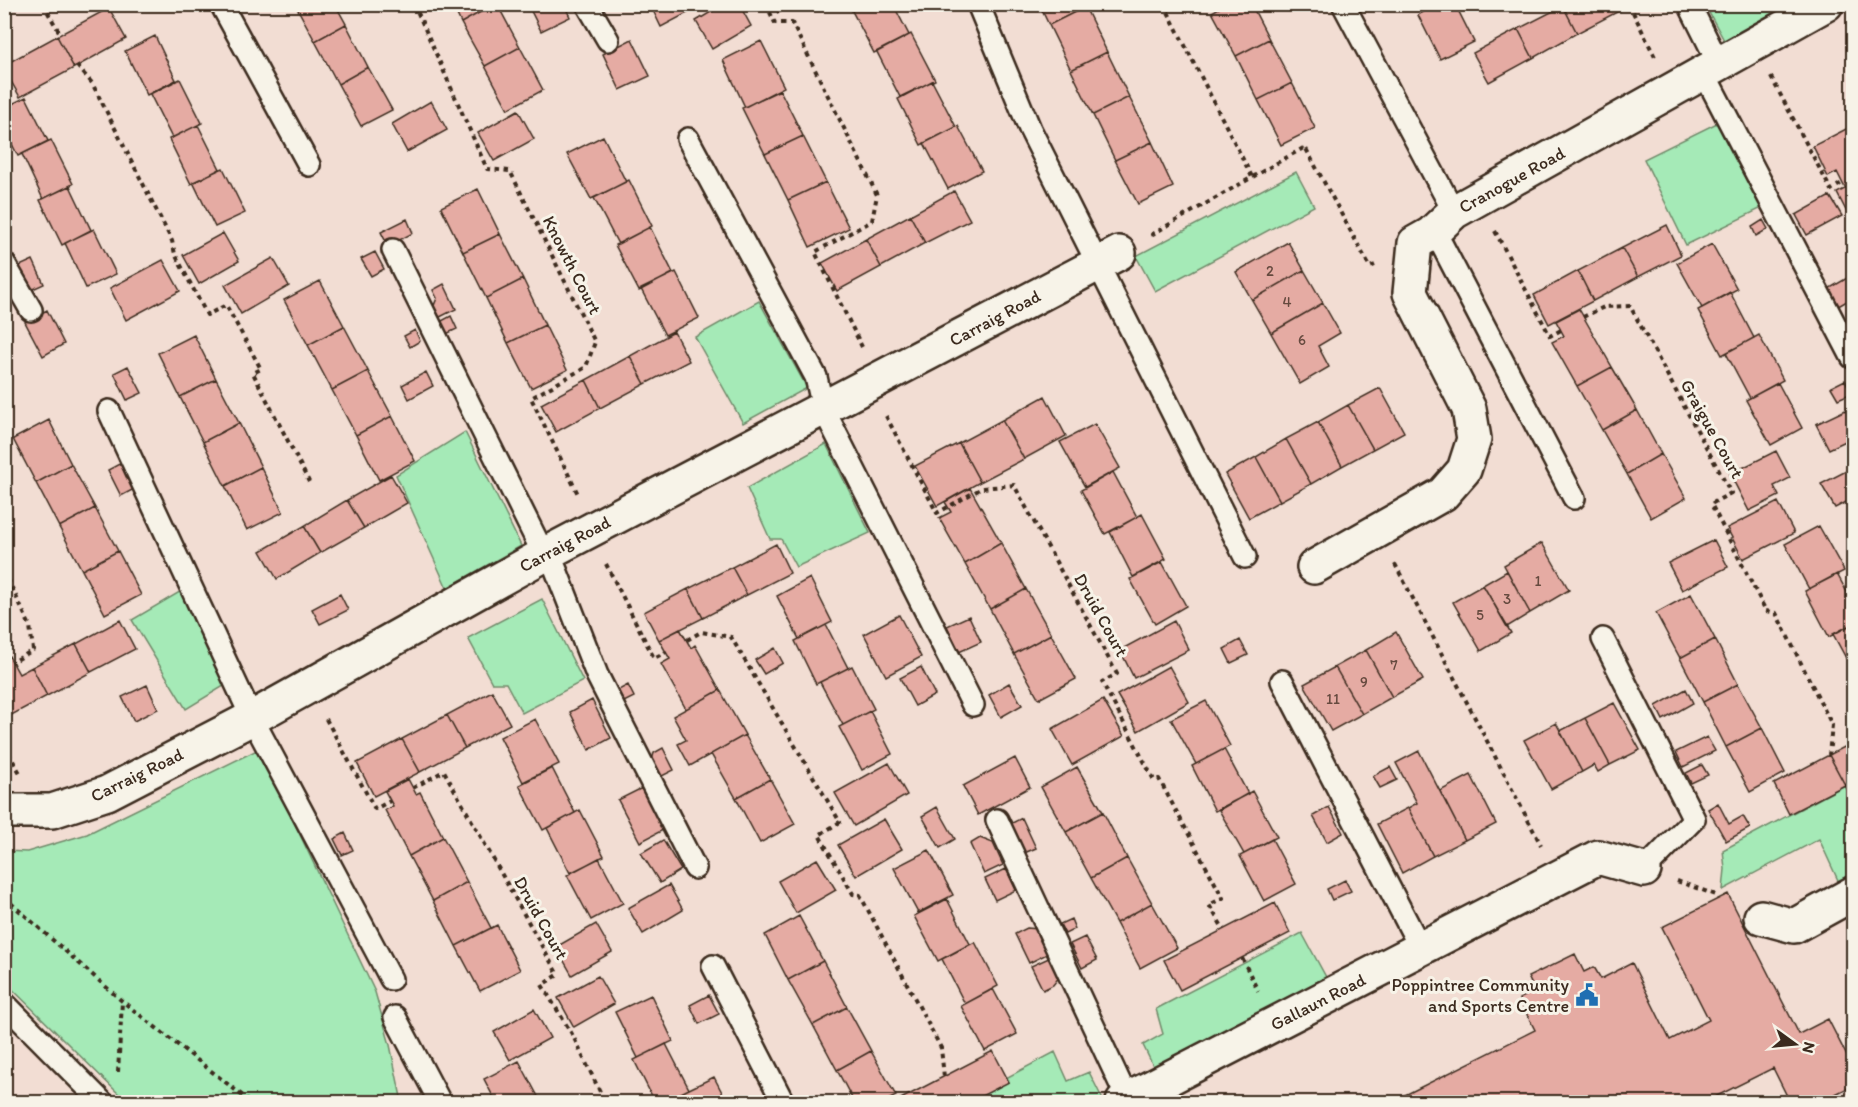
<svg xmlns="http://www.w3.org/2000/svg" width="1858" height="1107" viewBox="0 0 1858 1107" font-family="Itim,sans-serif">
	<rect width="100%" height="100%" fill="#f2ddd3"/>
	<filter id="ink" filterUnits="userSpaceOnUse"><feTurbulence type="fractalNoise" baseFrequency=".0167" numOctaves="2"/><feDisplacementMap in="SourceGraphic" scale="12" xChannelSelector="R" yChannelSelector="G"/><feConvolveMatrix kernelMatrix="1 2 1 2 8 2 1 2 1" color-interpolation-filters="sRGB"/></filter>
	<g filter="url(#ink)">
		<path fill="#a5eab7" stroke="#708a6a" stroke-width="1.5" d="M1794,4L1725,42L1705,5Z
			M1719,122L1762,208L1686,245L1644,159Z
			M1296,172L1314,206L1155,291L1136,256Z
			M759,301L807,388L743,423L695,337Z
			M465,432L521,546L447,588L396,475Z
			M826,444L870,533L796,567L781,539H770L747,488Z
			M183,590L237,678L186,709L132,620Z
			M542,599L583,681L522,713L506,683H492L468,638Z
			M259,749L375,992L390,1045L402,1102H127L5,982L4,851L27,852L87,834Z
			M1853,781V883L1842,889L1819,839L1723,890L1725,869L1723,850Z
			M1302,933L1327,979L1155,1070L1143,1045L1163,1034L1156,1009Z
			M1055,1052L1068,1081L1089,1072L1103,1100L1098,1102H961Z"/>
		<path fill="#e5aba3" stroke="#3b2a1e" stroke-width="1.5" d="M295,4H335L346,24L315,41Z
			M452,4H495L461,23Z
			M495,4H497L520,47L485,66L461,23Z
			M530,4H564L570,17L541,31L528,5Z
			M650,4H695L697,8L661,27Z
			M724,4H739L751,26L712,49L696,21Z
			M773,4H794L778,13Z
			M856,4H893L909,35L874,53L850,7Z
			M1039,4H1084L1085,7L1049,25Z
			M1226,4H1251L1269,39L1236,56L1212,12Z
			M1437,4H1455L1474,42L1440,59L1418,15Z
			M1565,4H1618L1621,10L1577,33L1563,6Z
			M1563,6L1577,33L1533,58L1518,29Z
			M1085,7L1107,52L1071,70L1049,25Z
			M109,8L126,39L74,68L57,36Z
			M346,24L368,67L338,84L315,41Z
			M1518,29L1533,58L1489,82L1473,53Z
			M911,34L935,80L900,97L877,52Z
			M57,36L74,68L20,97L4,69V65Z
			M155,36L176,80L147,95L125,51Z
			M632,39L650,76L620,90L603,54Z
			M1269,39L1292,83L1258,100L1236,56Z
			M761,41L784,87L745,107L723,60Z
			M520,47L543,90L508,109L485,66Z
			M1107,52L1129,97L1093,115L1071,70Z
			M368,67L392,110L361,126L338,84Z
			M180,79L202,123L172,138L150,94Z
			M932,81L956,127L921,145L898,99Z
			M1292,83L1315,128L1281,145L1258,100Z
			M780,90L803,136L765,154L742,108Z
			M26,97L48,141L18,156L4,128V108Z
			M1129,97L1152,142L1115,160L1093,115Z
			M431,101L447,130L407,152L392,124Z
			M518,110L534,139L494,161L478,133Z
			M198,125L220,169L191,184L169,139Z
			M1854,125V184L1845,188L1837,172L1828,177L1813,146Z
			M958,126L982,171L948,189L924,143Z
			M603,136L626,182L591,199L567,154Z
			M803,136L826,182L788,200L765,154Z
			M51,140L73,184L43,199L22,154Z
			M1152,142L1173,187L1138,204L1115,160Z
			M223,168L245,213L215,227L193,182Z
			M629,180L652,226L618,244L594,198Z
			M826,182L849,228L810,247L788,200Z
			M1854,184V226L1837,193Z
			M70,186L91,230L62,245L40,200Z
			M478,189L500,234L463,252L441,207Z
			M954,191L970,220L925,243L910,215Z
			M1830,196L1842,216L1807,235L1796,215Z
			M910,215L925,243L881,267L866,239Z
			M407,219L413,233L388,246L381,232Z
			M1763,220L1768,229L1756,236L1752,227Z
			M1667,225L1681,255L1638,277L1622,248Z
			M650,227L673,273L639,291L615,245Z
			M94,229L116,274L86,288L65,243Z
			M223,233L239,261L199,284L183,255Z
			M500,234L523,279L486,298L463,252Z
			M866,239L881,267L837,291L822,263Z
			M1288,242L1304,270L1252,300L1236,272Z
			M1712,244L1737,289L1702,308L1677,263Z
			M1622,248L1638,277L1593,301L1578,271Z
			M375,252L384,269L371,276L361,259Z
			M273,258L289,286L241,314L225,285Z
			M33,260L44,284L24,293L13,269Z
			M163,260L180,291L126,320L110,288Z
			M1304,270L1323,303L1271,333L1252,300Z
			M1578,271L1593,301L1549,324L1534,295Z
			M676,272L699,318L665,335L641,289Z
			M1854,274V297L1835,308L1825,291Z
			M523,279L545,325L508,343L486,298Z
			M320,281L344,326L308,345L284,300Z
			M444,284L456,309L438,318L433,308L437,298L433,290Z
			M1730,292L1754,338L1722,355L1698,310Z
			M1323,303L1340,333L1318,346L1329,367L1300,384L1271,333Z
			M1579,309L1612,367L1577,386L1552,342L1564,336L1556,321Z
			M47,310L64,344L43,356L25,322Z
			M451,316L457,329L444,335L438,323Z
			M545,325L567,370L531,388L508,343Z
			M344,326L368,371L332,390L308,345Z
			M415,330L420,341L410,347L404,336Z
			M674,332L689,361L645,384L630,356Z
			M194,335L216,379L180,397L158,353Z
			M1759,335L1783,380L1750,398L1726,353Z
			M630,356L645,384L600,408L586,380Z
			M128,366L142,393L127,400L114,373Z
			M1612,367L1637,410L1602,430L1577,386Z
			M368,371L392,416L356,435L332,390Z
			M426,372L433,386L409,399L402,385Z
			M216,379L239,423L203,442L180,397Z
			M586,380L600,408L556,432L541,404Z
			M1845,380L1852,393L1838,399L1831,387Z
			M1778,383L1802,428L1771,445L1746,400Z
			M1380,388L1404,432L1373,449L1348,405Z
			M1045,396L1066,436L1024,459L1002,420Z
			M1348,405L1373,449L1342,466L1318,422Z
			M1854,406V437L1829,449L1816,424Z
			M1637,410L1661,454L1627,474L1602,430Z
			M392,416L415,461L379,480L356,435Z
			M49,420L71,464L36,483L13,439Z
			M1002,420L1024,459L980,482L959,443Z
			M1318,422L1342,466L1311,484L1286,439Z
			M239,423L261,467L225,486L203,442Z
			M1095,424L1120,468L1085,487L1060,442Z
			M1286,439L1311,484L1280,501L1256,457Z
			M959,443L980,482L937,506L915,466Z
			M1776,451L1790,478L1774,486L1779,496L1749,511L1730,474Z
			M1661,454L1686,498L1651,518L1627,474Z
			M1256,457L1280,501L1249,518L1225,474Z
			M123,462L136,488L121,496L108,470Z
			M71,464L95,508L59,527L36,483Z
			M261,467L283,512L247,530L225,486Z
			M1854,467V498L1835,508L1821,484Z
			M1113,472L1137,517L1105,534L1081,490Z
			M391,475L407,503L364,528L347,500Z
			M970,488L1001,543L965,564L939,518L951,512L945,502Z
			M347,500L364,528L320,553L304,526Z
			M1778,502L1794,533L1743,559L1727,528Z
			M95,508L118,551L82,570L59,527Z
			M1142,514L1166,559L1133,577L1110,532Z
			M304,526L320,553L277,579L261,551Z
			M1819,526L1844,571L1809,589L1785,544Z
			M1714,540L1728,567L1682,590L1668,563Z
			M1001,543L1026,589L990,609L965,564Z
			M1542,543L1569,590L1530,613L1504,565Z
			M776,544L790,573L747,595L732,567Z
			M118,551L141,595L105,614L82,570Z
			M1162,562L1186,606L1155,624L1130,579Z
			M732,567L747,595L703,618L688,589Z
			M1507,571L1530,613L1507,627L1483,585Z
			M1837,574L1854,605V623L1829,637L1805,591Z
			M810,578L832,622L799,639L777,596Z
			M1483,585L1511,633L1481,651L1453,602Z
			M688,589L703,618L659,640L644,612Z
			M1026,589L1051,634L1014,654L990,609Z
			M340,594L348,610L320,624L312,609Z
			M1691,594L1715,639L1680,658L1656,613Z
			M899,615L921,657L886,676L864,634Z
			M969,616L981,642L959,652L947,626Z
			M120,620L135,649L91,672L76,644Z
			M1174,621L1189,650L1134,678L1120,650Z
			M1854,623V673L1833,634Z
			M826,625L848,668L816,684L795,641Z
			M680,629L691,648L695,645L720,690L686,709L661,664L670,659L659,640Z
			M1396,632L1423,680L1392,697L1366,650Z
			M1051,634L1076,679L1039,699L1014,654Z
			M1715,639L1738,684L1703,702L1680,658Z
			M1240,640L1248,655L1231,663L1224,649Z
			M76,644L91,672L47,696L32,667Z
			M775,648L783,663L764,674L755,660Z
			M1366,650L1392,697L1362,714L1335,667Z
			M9,656L19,674L32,667L47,696L4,719V659Z
			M852,666L874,709L843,725L820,682Z
			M1169,666L1189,702L1138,731L1117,695Z
			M921,667L935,695L915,706L900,678Z
			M1335,667L1362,714L1331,731L1304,684Z
			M1009,683L1022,705L1001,717L989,695Z
			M1738,684L1762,728L1726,747L1703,702Z
			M147,685L158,709L134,721L122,697Z
			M628,685L634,697L618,705L613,693Z
			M1686,689L1693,703L1663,720L1656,706Z
			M720,690L745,735L690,766L678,744L686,740L673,716Z
			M492,691L510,724L465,748L447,715Z
			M592,700L611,738L589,750L570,712Z
			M1103,700L1124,736L1072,765L1052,729Z
			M1206,701L1230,746L1196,764L1171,719Z
			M1614,703L1640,750L1610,765L1585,718Z
			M870,711L892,754L862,770L839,727Z
			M447,715L465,748L420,772L402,739Z
			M1585,718L1610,765L1598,772L1594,765L1582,772L1560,731Z
			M535,719L559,764L523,782L500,737Z
			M1556,723L1582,772L1551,789L1524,740Z
			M1762,728L1785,773L1750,792L1726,747Z
			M745,735L770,779L736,798L711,754Z
			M1707,737L1715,751L1683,767L1676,752Z
			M402,739L420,772L374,796L357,763Z
			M1854,742V780L1845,785L1829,755Z
			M663,748L674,770L660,777L652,760L654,753Z
			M1224,749L1248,794L1215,811L1192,766Z
			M1419,751L1465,840L1433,856L1408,808L1417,803L1396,763Z
			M1829,755L1845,785L1789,814L1774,784Z
			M1015,758L1030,787L978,815L963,786Z
			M889,763L907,795L854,826L835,793Z
			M1702,765L1708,775L1691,783L1686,773Z
			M1077,767L1103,812L1066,832L1041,787Z
			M1390,767L1397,780L1380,788L1373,776Z
			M552,768L575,813L543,830L519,785Z
			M1471,775L1496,824L1465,840L1440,791Z
			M408,779L416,794L420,792L443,837L409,856L385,810L393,806L385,791Z
			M770,779L795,824L760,843L736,798Z
			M642,788L663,830L640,842L618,800Z
			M1252,791L1277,837L1244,854L1219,810Z
			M1718,803L1729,824L1743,816L1750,828L1726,841L1708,809Z
			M937,807L955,839L940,848L922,816Z
			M1329,807L1343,833L1327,842L1313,816Z
			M1408,808L1433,856L1402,873L1377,824Z
			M580,810L604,856L570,873L547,828Z
			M1103,812L1127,858L1091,878L1066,832Z
			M1022,818L1036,848L1022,854L1008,825Z
			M884,819L902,849L856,876L838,845Z
			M345,833L353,850L342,855L334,839Z
			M443,837L467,882L433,901L409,856Z
			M980,838L993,843L1003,865L984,874L970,844Z
			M1272,839L1296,884L1264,901L1240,856Z
			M663,840L681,870L660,883L641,853Z
			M929,850L953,895L918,913L894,868Z
			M599,858L623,903L591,920L567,875Z
			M1127,858L1152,903L1116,923L1091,878Z
			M817,859L836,890L796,913L778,881Z
			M1006,869L1016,890L995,900L985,879Z
			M1345,880L1351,891L1332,900L1327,889Z
			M467,882L491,928L456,946L433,901Z
			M669,885L683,910L643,934L628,908Z
			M1728,894L1799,1034L1828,1019L1854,1070V1085L1819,1102H1790L1773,1068L1705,1102H1391L1535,1030L1519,999L1535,991L1528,977L1575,954L1584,972L1594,967L1601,979L1632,963L1670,1040L1709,1020L1662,927Z
			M947,899L970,944L938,961L914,916Z
			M1152,903L1177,948L1140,968L1116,923Z
			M1275,903L1290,933L1180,990L1164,960Z
			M799,916L823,961L788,980L765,935Z
			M1071,919L1075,929L1065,934L1060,924Z
			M596,924L612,952L572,975L556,947Z
			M497,925L520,970L480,991L456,946Z
			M1027,928L1038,929L1049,953L1029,963L1015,934Z
			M1085,937L1097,960L1082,968L1070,944Z
			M975,942L998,986L965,1004L942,959Z
			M1051,957L1060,976L1053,985L1043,990L1031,966Z
			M823,961L847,1007L813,1025L788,980Z
			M598,976L614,1004L574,1027L558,998Z
			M993,989L1017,1034L985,1051L961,1006Z
			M651,995L673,1041L638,1058L615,1012Z
			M709,995L719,1014L699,1024L690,1005Z
			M847,1007L871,1051L837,1070L813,1025Z
			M534,1009L550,1038L510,1060L494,1032Z
			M666,1044L689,1089L663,1102H655L634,1060Z
			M871,1051L896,1096L884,1102H854L837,1070Z
			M993,1051L1009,1082L970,1102H895Z
			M519,1061L541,1102H496L484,1079Z
			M714,1077L727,1102H663L689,1089Z"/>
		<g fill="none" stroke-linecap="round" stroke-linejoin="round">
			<g stroke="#3b2a1e" stroke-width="26">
				<path id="service" d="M221,4L309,165
					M587,4L608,40
					M978,4L1030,129L1245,557
					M1343,4L1454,212
					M1689,4L1719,64
					M1704,73L1852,357
					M688,139L816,377L823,408L973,705
					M1431,234L1442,245L1574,498
					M393,250L544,555
					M4,263L31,310
					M109,411L252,718L391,979
					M549,552L597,675L695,868
					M1603,639L1694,819L1644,870
					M1282,681L1421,949
					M997,820L1128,1100
					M713,966L783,1102
					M4,1003L102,1102
					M395,1017L440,1102"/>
			</g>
			<g stroke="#3b2a1e" stroke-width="38">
				<path id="minor" d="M1314,567L1443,494L1464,470L1474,439L1469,409L1410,293L1415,243L1431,234L1454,212L1826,4
					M4,811H52L107,793L252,718L549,552L1119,253
					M1761,917L1794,926L1854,893
					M1123,1102L1598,857L1644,870"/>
			</g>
			<path stroke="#3b2a1e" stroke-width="4" stroke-dasharray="4.5 4.5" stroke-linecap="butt" d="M43,4L61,35
				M414,4L487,169L510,171L595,342L586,367L531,398L578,494
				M766,4L775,23H792L877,195L872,221L815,252L862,347
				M1164,4L1252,177
				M1629,4L1655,57
				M77,66L92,83L172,241L175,254L207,315L226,305L261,369L253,373L309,482
				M1771,77L1831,190L1842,183
				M1495,231L1550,336L1561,330
				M1151,235L1305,147L1370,267L1375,265
				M1583,317L1604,307L1630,306L1731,493L1711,504L1766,611L1776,613L1832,725L1829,755
				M886,416L937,513L982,488L1014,485L1117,674L1102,682L1154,780L1159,779L1223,898L1209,905L1223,928
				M606,564L654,658L666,652
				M1395,564L1541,845
				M4,571L30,626L33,650L13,662
				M687,640L701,632L731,637L840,822L819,835L853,894L860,895L941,1048L944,1077
				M326,719L375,809L390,801
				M4,745L20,773
				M1845,785L1854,797
				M413,788L444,771L558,975L542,985L572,1034L605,1102
				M1677,881L1716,895
				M4,897L122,1001L243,1096L248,1102
				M1242,958L1258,991
				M118,1072L122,1002"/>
			<use href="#service" stroke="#f7f3e8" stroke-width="21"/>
			<use href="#minor" stroke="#f7f3e8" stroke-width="33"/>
		</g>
	</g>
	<defs>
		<g id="civic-bare" transform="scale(1.8)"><path d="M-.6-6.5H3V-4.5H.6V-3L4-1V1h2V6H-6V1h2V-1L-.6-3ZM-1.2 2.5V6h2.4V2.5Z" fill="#1f6fb2" stroke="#f7f3e8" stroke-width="2.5" paint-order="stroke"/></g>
	</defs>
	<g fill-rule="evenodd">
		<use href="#civic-bare" x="1587" y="995"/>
	</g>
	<g text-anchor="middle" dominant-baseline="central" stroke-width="6" stroke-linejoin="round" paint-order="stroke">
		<g font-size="15" fill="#664a3f">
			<text x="1270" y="271">2</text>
			<text x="1287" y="302">4</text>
			<text x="1302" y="340">6</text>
			<text x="1538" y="581">1</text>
			<text x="1507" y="599">3</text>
			<text x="1480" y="615">5</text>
			<text x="1394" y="665">7</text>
			<text x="1364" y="682">9</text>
			<text x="1333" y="699">11</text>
		</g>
		<g font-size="18" fill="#3b2a1e" stroke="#f7f3e8">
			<text transform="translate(1512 180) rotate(-29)">Cranogue Road</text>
			<text transform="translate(572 265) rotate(63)">Knowth Court</text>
			<text transform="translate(995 318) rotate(-28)">Carraig Road</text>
			<text transform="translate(1712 429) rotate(61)">Graigue Court</text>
			<text transform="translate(565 544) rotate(-28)">Carraig Road</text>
			<text transform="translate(1101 615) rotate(61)">Druid Court</text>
			<text transform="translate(137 775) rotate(-26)">Carraig Road</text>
			<text transform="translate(541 918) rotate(61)">Druid Court</text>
			<text transform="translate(1318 1002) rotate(-27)">Gallaun Road</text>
		</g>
		<g font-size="18" fill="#3b2a1e" stroke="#f7f3e8" text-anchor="end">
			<text x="1569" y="985">Poppintree Community<tspan x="1569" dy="21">and Sports Centre</tspan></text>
		</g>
	</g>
	<rect width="1858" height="1107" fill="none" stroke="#f7f3e8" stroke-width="24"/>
	<rect x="12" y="12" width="1834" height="1083" fill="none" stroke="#3b2a1e" stroke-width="2" filter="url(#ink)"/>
	<g transform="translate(1795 1044) rotate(105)" stroke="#f7f3e8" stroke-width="4.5" paint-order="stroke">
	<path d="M0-4.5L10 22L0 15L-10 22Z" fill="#3b2a1e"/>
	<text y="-9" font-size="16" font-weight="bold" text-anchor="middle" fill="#3b2a1e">N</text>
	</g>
</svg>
